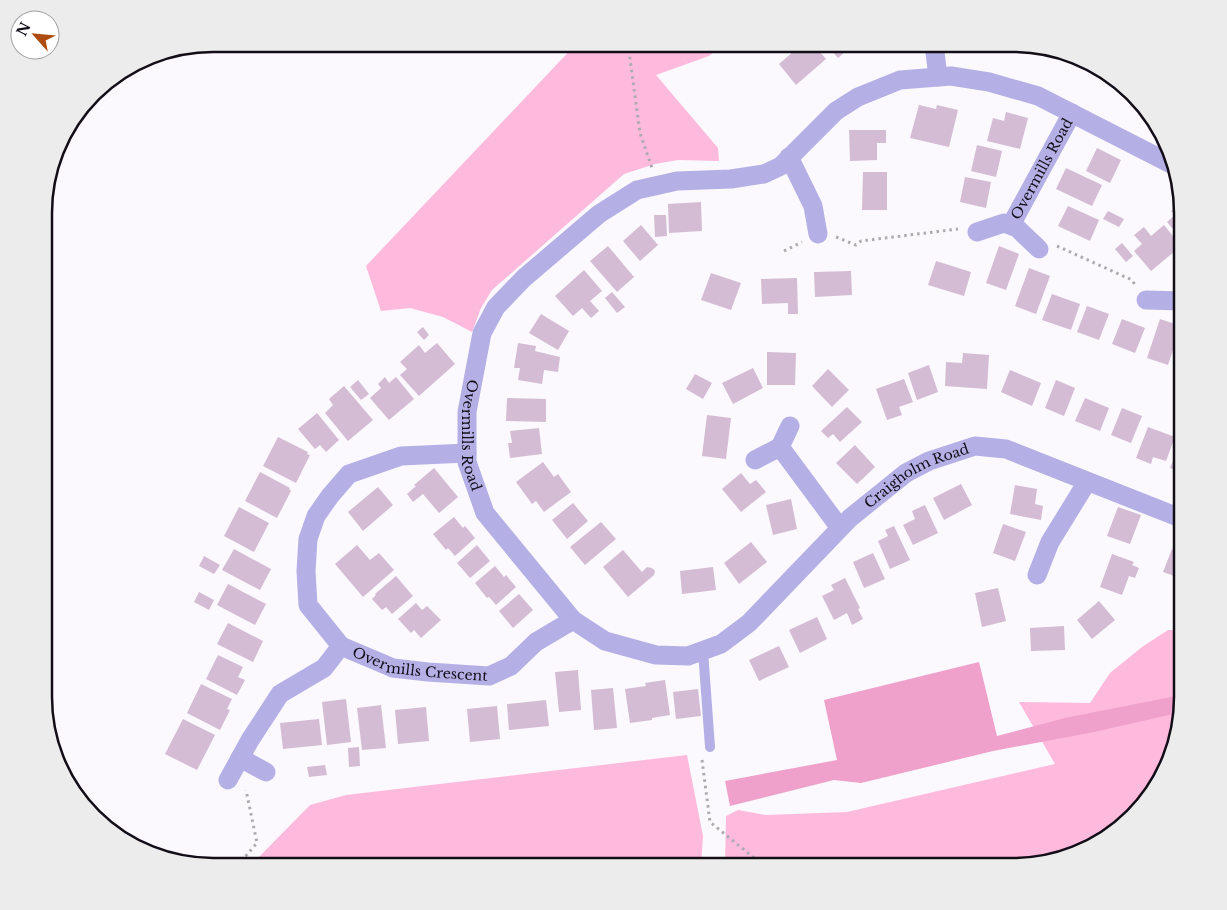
<svg xmlns="http://www.w3.org/2000/svg" width="1227" height="910" viewBox="0 0 1227 910" font-family="'Libre Baskerville',serif">
	<rect width="100%" height="100%" fill="#fbf8fe"/>
	<path fill="#febadd" d="M576,44H724L709,56L656,75L718,148L719,161L678,160L655,164L624,174L492,290L481,308L472,332L443,317L410,308L381,311L366,266Z
		M1168,630H1183V707L1170,761L1148,800L1088,849L1014,866H725L726,816L738,810L766,815L847,812L1055,764L1019,702L1090,703L1110,673L1142,647Z
		M687,755L703,836L701,866H250L310,805L346,795Z"/>
	<path fill="#efa0cb" d="M979,662L997,736L1065,718L1181,695L1183,700L1182,712L1094,732L993,751L861,783L834,780L730,806L725,781L837,760L824,700Z"/>
	<path fill="#d4bcd4" d="M802,44H813L826,59L796,85L779,64Z
		M826,44H854L838,58Z
		M1084,60L1098,68L1099,69L1095,73Z
		M919,105L936,109L937,105L958,110L949,147L910,138Z
		M1006,112L1028,118L1020,149L987,141L993,118L1004,121Z
		M849,130H886V143H877V160L850,161Z
		M977,145L1002,151L996,177L971,171Z
		M1097,148L1121,160L1110,183L1086,171Z
		M1066,168L1102,185L1092,206L1056,189Z
		M863,172H887V210H862Z
		M965,177L991,182L986,208L960,202Z
		M701,202L702,231L669,233L668,204Z
		M1183,202V241L1167,222L1175,215L1171,211Z
		M1068,206L1099,220L1090,241L1058,226Z
		M1108,211L1124,219L1119,227L1103,219Z
		M654,215H666L667,236L655,237Z
		M641,225L658,245L640,261L623,241Z
		M1164,225L1181,246L1151,271L1134,251L1142,244L1134,235L1144,227L1151,236Z
		M1122,243L1133,256L1126,262L1115,249Z
		M608,246L634,277L617,292L590,261Z
		M999,246L1019,254L1006,290L986,283Z
		M936,261L971,272L964,296L928,285Z
		M1029,268L1050,276L1036,314L1015,306Z
		M584,270L602,291L590,301L599,311L591,318L582,308L573,316L555,296Z
		M851,271L852,295L815,297L814,272Z
		M711,273L741,283L731,310L701,300Z
		M797,278L798,314H788V303L762,304L761,279Z
		M612,292L625,307L617,313L605,298Z
		M1052,294L1080,304L1071,330L1042,320Z
		M1087,306L1109,314L1099,340L1077,332Z
		M541,314L569,331L558,350L529,333Z
		M1122,319L1145,328L1135,353L1112,344Z
		M1160,319L1181,326L1168,365L1147,358Z
		M423,327L429,335L424,340L417,332Z
		M437,343L455,364L419,396L400,375L407,369L400,362L419,345L425,353Z
		M518,343L536,346L535,351L560,357L558,372L544,370L542,384L518,380L520,368H514Z
		M1183,344V376L1173,372Z
		M767,352L796,353L795,385H767Z
		M963,353L989,355L987,389L945,386L946,362L962,363Z
		M929,365L938,392L917,400L908,373Z
		M753,368L763,388L733,404L722,383Z
		M828,369L849,390L832,407L812,386Z
		M1010,370L1041,383L1032,406L1001,392Z
		M695,374L712,383L703,399L686,389Z
		M385,377L389,383L396,377L414,399L389,420L370,398L381,388L378,384Z
		M904,379L913,402L899,407L902,415L887,420L876,389Z
		M358,380L369,394L361,400L350,387Z
		M1056,380L1075,388L1064,416L1045,408Z
		M344,386L373,420L348,441L325,413L333,405L329,399Z
		M507,398L546,399V422L506,421Z
		M1085,398L1109,408L1100,431L1075,421Z
		M847,407L862,422L840,442L833,434L828,438L821,431Z
		M1122,408L1142,416L1131,443L1111,435Z
		M317,413L339,440L326,452L320,445L315,449L298,429Z
		M707,415L731,418L726,459L702,456Z
		M1148,427L1175,437L1166,461L1153,457L1151,464L1136,458Z
		M539,428L542,454L510,458L508,443H512L510,431Z
		M278,437L308,452L307,454L310,455L296,483L263,466Z
		M1180,444L1183,445V473L1170,468Z
		M855,445L875,467L857,484L836,463Z
		M543,462L554,477L558,474L571,492L544,512L536,501L532,504L516,482Z
		M434,468L458,497L439,513L423,494L413,502L407,494L416,486L414,485Z
		M260,472L290,488L289,489L291,491L277,518L245,501Z
		M741,473L750,484L756,480L766,492L741,512L722,489Z
		M961,484L972,505L944,520L933,498Z
		M1015,485L1037,489L1035,504L1043,506L1041,520L1010,514Z
		M378,487L393,505L363,531L348,512Z
		M791,499L797,529L773,535L766,505Z
		M573,503L588,521L567,539L552,520Z
		M925,505L938,533L913,545L903,525L915,519L912,511Z
		M239,507L269,523L254,552L224,536Z
		M1118,507L1141,515L1130,544L1107,536Z
		M454,517L463,528L465,526L475,538L455,556L448,548L446,550L433,534Z
		M601,522L616,539L585,565L570,547Z
		M1003,524L1026,532L1015,561L993,553Z
		M894,526L910,560L890,569L878,541L888,536L885,530Z
		M751,542L767,562L739,584L724,563Z
		M357,545L370,560L379,553L394,570L363,597L335,564Z
		M477,545L490,561L470,578L457,563Z
		M234,549L271,569L260,590L222,570Z
		M1172,549L1183,553V579L1163,572Z
		M623,550L642,572L647,567L652,568L655,571L654,575L628,597L603,567Z
		M873,553L885,579L864,588L853,562Z
		M1112,554L1134,562L1132,565L1139,568L1135,578L1129,576L1122,595L1100,587Z
		M204,556L220,565L214,574L199,566Z
		M495,566L504,577L506,575L516,587L496,605L489,597L487,598L475,583Z
		M713,567L716,590L682,594L680,571Z
		M396,576L413,596L392,614L386,607L382,610L372,599L376,595L375,594Z
		M845,578L860,608L858,609L863,619L852,625L847,613L834,620L822,596L834,590L831,585Z
		M228,584L266,604L255,625L217,605Z
		M998,588L1006,621L982,627L975,593Z
		M199,592L214,600L209,610L194,602Z
		M519,594L533,610L513,628L499,611Z
		M1099,601L1115,620L1092,639L1077,620Z
		M416,603L422,610L427,606L441,620L421,638L414,630L411,633L398,619Z
		M817,617L827,639L800,653L789,630Z
		M228,623L263,641L253,662L217,644Z
		M1064,626L1065,650L1031,651L1030,628Z
		M779,646L789,667L759,681L749,660Z
		M218,655L243,667L238,677L245,680L237,695L206,679Z
		M578,670L581,710L559,712L555,672Z
		M665,680L670,715L652,718V720L630,723L625,689L646,686L645,683Z
		M201,684L232,699L227,709L230,710L220,730L187,713Z
		M613,688L617,728L594,730L591,690Z
		M698,689L701,716L676,719L673,692Z
		M346,699L351,742L327,745L322,702Z
		M546,700L549,726L509,730L507,704Z
		M381,705L386,748L362,750L357,708Z
		M497,706L500,739L470,742L467,709Z
		M426,707L429,741L398,744L395,710Z
		M183,719L215,735L197,770L165,754Z
		M319,719L322,745L283,749L280,723Z
		M359,747L360,766L349,767L348,748Z
		M325,765L327,775L309,777L307,767Z"/>
	<g fill="none" stroke-linecap="round" stroke-linejoin="round">
		<path stroke="#adaab1" stroke-width="3" stroke-dasharray="2.5 4" stroke-linecap="butt" d="M628,44L640,133L652,168
			M836,237L856,245L861,241L958,229
			M1057,246L1132,280L1135,285
			M784,251L802,242
			M702,760L710,822L764,866
			M237,866L257,843L246,790"/>
		<path stroke="#b4b0e6" stroke-width="10" d="M703,651L710,747"/>
		<g stroke="#b4b0e6" stroke-width="19">
			<path d="M934,44L938,77"/>
			<path d="M789,157L813,206L818,234"/>
			<path id="s1" d="M1173,165L1038,96L989,82L951,76L900,80L858,97L836,111L781,166L764,174L731,179L677,181L637,190L599,214L524,278L496,307L482,333L467,412V462L485,513L573,620L605,641L656,655L688,656L721,644L749,623L850,518L906,473L929,461L975,446L1006,449L1183,519"/>
			<path id="s2" d="M1011,225L1072,113"/>
			<path d="M977,232L1004,223L1017,228L1039,249"/>
			<path d="M1146,300L1183,301"/>
			<path d="M780,447L840,528"/>
			<path id="s3" d="M467,453L401,456L349,474L330,496L316,516L308,539L306,571L308,605L341,646L393,668L428,672L489,676L511,666L536,642L573,620"/>
			<path d="M755,460L780,447L790,426"/>
			<path d="M1037,575L1050,542L1087,482"/>
			<path d="M240,758L266,772"/>
			<path d="M228,780L250,740L280,694L324,668L341,646"/>
		</g>
	</g>
	<g text-anchor="middle" dominant-baseline="central" stroke-width="5" stroke-linejoin="round" paint-order="stroke">
		<g font-size="14" fill="#120d17" stroke="#fff">
			<text stroke="none"><textPath href="#s2" startOffset="64">Overmills Road</textPath></text>
			<text stroke="none"><textPath href="#s1" startOffset="906">Overmills Road</textPath></text>
			<text stroke="none"><textPath href="#s1" startOffset="1544">Craigholm Road</textPath></text>
			<text stroke="none"><textPath href="#s3" startOffset="400">Overmills Crescent</textPath></text>
		</g>
	</g>
	<path d="M0 0H1227V910H0ZM213 52H1013A161 161 0 0 1 1174 213V697A161 161 0 0 1 1013 858H213A161 161 0 0 1 52 697V213A161 161 0 0 1 213 52Z" fill="#ececec" fill-rule="evenodd"/>
	<path fill="none" stroke="#120d17" stroke-width="2.5" d="M213 52H1013A161 161 0 0 1 1174 213V697A161 161 0 0 1 1013 858H213A161 161 0 0 1 52 697V213A161 161 0 0 1 213 52Z"/>
	<g transform="translate(35 35) rotate(297)"><circle r="24" fill="#ffffff" stroke="#a09ea2"/>
	<path d="M0-4L9 19L0 12L-9 19Z" fill="#ae4b10"/>
	<text y="-8" font-size="14" font-weight="bold" text-anchor="middle" fill="#120d17">N</text>
	</g>
</svg>
